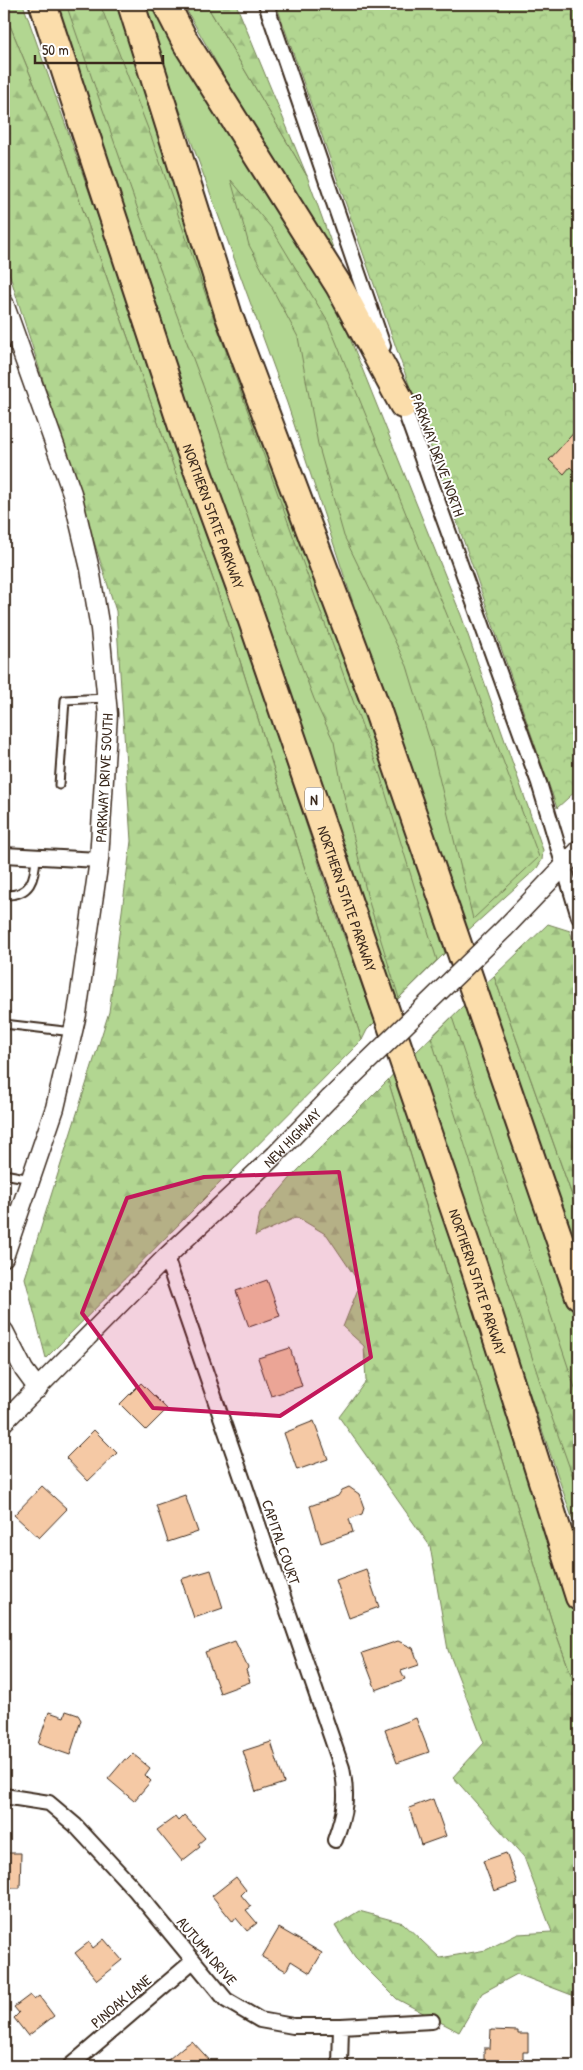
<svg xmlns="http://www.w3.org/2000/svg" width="583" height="2070" viewBox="0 0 583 2070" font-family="'Patrick Hand',sans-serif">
	<defs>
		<pattern id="forest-firs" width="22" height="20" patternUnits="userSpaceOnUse" patternTransform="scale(1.25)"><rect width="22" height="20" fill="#b2d691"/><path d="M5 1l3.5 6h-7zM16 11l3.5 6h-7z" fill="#9ab87d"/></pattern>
		<pattern id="park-crowns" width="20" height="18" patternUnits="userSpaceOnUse" patternTransform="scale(1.25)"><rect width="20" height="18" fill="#b2d691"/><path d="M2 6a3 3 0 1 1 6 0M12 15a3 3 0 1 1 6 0" fill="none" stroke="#9ab87d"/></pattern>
	</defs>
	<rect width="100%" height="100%" fill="#fff"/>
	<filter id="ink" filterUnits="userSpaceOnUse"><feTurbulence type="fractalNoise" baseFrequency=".02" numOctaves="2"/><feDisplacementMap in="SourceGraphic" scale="10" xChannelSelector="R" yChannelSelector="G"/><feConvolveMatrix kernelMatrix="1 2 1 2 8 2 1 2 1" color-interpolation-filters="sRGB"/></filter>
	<g filter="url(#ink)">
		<path fill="#b2d691" stroke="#768058" d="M4,4H23L223,572L331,900L375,1022L367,1030L362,1040L304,866L225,613L65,159L4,11Z
			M53,4H119L369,716L445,953L393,1004L151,304Z
			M141,4H151L281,209L335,301L461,615L543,850L542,860L537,868L463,935L287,403Z
			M183,4H206L307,176L337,259L325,254Z
			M494,976L579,1215V1260L484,985Z
			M467,1002L579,1330V1538L414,1054Z
			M396,1071L541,1514L579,1623V1697L552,1622L388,1080Z"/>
		<path fill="url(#forest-firs)" stroke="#768058" d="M66,4H100L152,139L211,310L380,775L437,960L399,998L368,899L342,787L334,742L314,699L264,567L215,418L138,210Z
			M206,4H236L307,176Z
			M4,11L65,159L225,613L304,866L362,1040L46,1358L25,1278L109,1012L131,841L116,611L4,257Z
			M231,180L272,229L328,322L467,664L539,857L473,919L432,748L407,666L344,536L318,444L298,337L249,245Z
			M548,924L570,931L579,959V1215L494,976Z
			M452,1017L579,1400V1494L546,1401L431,1038Z
			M388,1080L552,1622L579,1697V2001L577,1997L517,1974L482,1993L459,2032L397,1999L355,1957L335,1926L359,1911L403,1923L440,1958L486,1950L518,1934L552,1932L524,1857L453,1777L484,1743L448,1650L430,1546L339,1417L366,1381L364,1346L343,1327L360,1284L327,1235L297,1217L255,1236L260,1214L293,1175Z"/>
		<path fill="url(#park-crowns)" stroke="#768058" d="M276,4H579V788L557,808Z"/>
		<path fill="#f5c9a5" stroke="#3b2a1e" d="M579,427V476L570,467L564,474L549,460Z
			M267,1280L280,1316L249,1327L236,1291Z
			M290,1348L302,1386L271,1396L258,1358Z
			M141,1383L167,1409L146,1430L120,1404Z
			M314,1421L328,1459L297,1470L284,1433Z
			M94,1430L117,1453L88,1481L66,1458Z
			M42,1486L67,1509L39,1538L14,1515Z
			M349,1487L359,1494L364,1508L362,1514L349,1519L353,1532L321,1543L310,1506L338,1496L342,1490Z
			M185,1495L198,1532L168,1542L156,1505Z
			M366,1569L379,1607L349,1618L336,1580Z
			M211,1570L223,1608L194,1618L181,1579Z
			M235,1641L248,1668L246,1670L250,1682L220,1693L205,1652Z
			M398,1641L413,1648L419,1665L401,1671L405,1679L376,1690L362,1653Z
			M66,1711L78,1715L81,1720L70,1755L38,1744L49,1712L64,1717Z
			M416,1718L429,1752L397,1763L385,1730Z
			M271,1742L284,1783L256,1792L243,1751Z
			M133,1754L150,1768L145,1775L151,1781L134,1801L108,1779L125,1759L127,1760Z
			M433,1799L446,1836L421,1845L409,1808Z
			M184,1815L205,1838L198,1844L200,1847L182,1861L157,1830L175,1817L178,1821Z
			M4,1853H21L20,1888H4Z
			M506,1853L517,1883L494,1891L483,1861Z
			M236,1877L246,1890L241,1895L251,1907L246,1910L257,1923L247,1931L236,1918L233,1922L212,1896Z
			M279,1928L322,1953L310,1973L291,1961L286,1971L262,1957Z
			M104,1939L122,1960L97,1980L75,1953L89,1942L93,1948Z
			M30,1995L34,2000L39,1996L54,2016L28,2036L14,2018L19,2013L14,2007Z
			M491,2030L518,2031V2034H528V2052H523V2066H484V2048H490Z
			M192,2041L215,2066H161L183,2047Z"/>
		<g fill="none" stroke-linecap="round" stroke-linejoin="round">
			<g stroke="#3b2a1e" stroke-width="11">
				<path id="service" d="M59,785L65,700L106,698
					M4,895C31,896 35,879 36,856
					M4,1024L73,1032
					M4,1174L31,1179"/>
			</g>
			<g stroke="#3b2a1e" stroke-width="18">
				<path id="minor" d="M266,4L383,346
					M401,400L539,783L579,917
					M4,855L99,860
					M166,1257L342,1768C348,1798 345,1812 335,1840
					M4,1796L49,1803L75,1825L136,1891L226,2000L260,2020L293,2026H341L432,2021
					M70,2066L193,1961
					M340,2066L341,2026"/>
			</g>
			<g stroke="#3b2a1e" stroke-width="21">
				<g id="tertiary">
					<path d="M4,303L72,493L90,569L100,629L108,714L99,860L77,1014L55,1108L4,1257"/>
					<path d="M505,928L579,850"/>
					<path d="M4,1331L24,1370L38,1389"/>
					<path id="s1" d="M4,1422L166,1257L275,1155L329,1099"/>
				</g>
			</g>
			<g stroke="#3b2a1e" stroke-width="30">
				<g id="motorway">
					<path id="s2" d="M43,4L187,442L249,612L475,1270L579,1597"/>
					<path d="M131,4L229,316L376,706L579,1296"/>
					<path d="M166,4L186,43L339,286L403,405"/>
				</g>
			</g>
			<use href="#service" stroke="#fff" stroke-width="7"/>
			<use href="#minor" stroke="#fff" stroke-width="14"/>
			<use href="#tertiary" stroke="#fff" stroke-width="18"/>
			<use href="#motorway" stroke="#fbddab" stroke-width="26"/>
			<g stroke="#3b2a1e" stroke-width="21" stroke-linecap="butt">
				<path id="tertiary-bridge" d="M329,1099L505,928"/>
			</g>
			<use href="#tertiary-bridge" stroke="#fff" stroke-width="18"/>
		</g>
	</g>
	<path fill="#c2185b" fill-opacity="0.2" stroke="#c2185b" stroke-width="4" stroke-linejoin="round" d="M339,1172L371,1357L280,1416L153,1408L82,1313L127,1198L204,1177Z"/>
	<g text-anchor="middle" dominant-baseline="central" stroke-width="4" stroke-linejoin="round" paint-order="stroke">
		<rect fill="#fff" stroke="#766a62" stroke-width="1" x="305" y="787.5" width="18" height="23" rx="4"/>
		<g font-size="14" font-weight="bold" fill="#3b2a1e">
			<text x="314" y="799">N</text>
		</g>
		<g font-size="15" fill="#3b2a1e" stroke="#fff">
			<text transform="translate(438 455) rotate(70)">PARKWAY DRIVE NORTH</text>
			<text stroke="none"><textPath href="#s2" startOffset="540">NORTHERN STATE PARKWAY</textPath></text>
			<text transform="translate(104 778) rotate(-87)">PARKWAY DRIVE SOUTH</text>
			<text stroke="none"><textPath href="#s2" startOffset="945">NORTHERN STATE PARKWAY</textPath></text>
			<text stroke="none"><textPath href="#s1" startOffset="405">NEW HIGHWAY</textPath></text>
			<text stroke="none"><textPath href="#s2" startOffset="1350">NORTHERN STATE PARKWAY</textPath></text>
			<text transform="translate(281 1542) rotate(71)">CAPITAL COURT</text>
			<text transform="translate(207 1951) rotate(50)">AUTUMN DRIVE</text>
			<text transform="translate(121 2001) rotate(-40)">PINOAK LANE</text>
		</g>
	</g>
	<rect width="583" height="2070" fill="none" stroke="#fff" stroke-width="20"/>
	<rect x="10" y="10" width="563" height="2050" fill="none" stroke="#3b2a1e" stroke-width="2" filter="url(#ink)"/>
	<path d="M35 55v8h128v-8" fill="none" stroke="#3b2a1e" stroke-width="2.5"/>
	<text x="42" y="55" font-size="15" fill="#3b2a1e" stroke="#ffffff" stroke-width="4" paint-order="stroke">50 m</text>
</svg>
